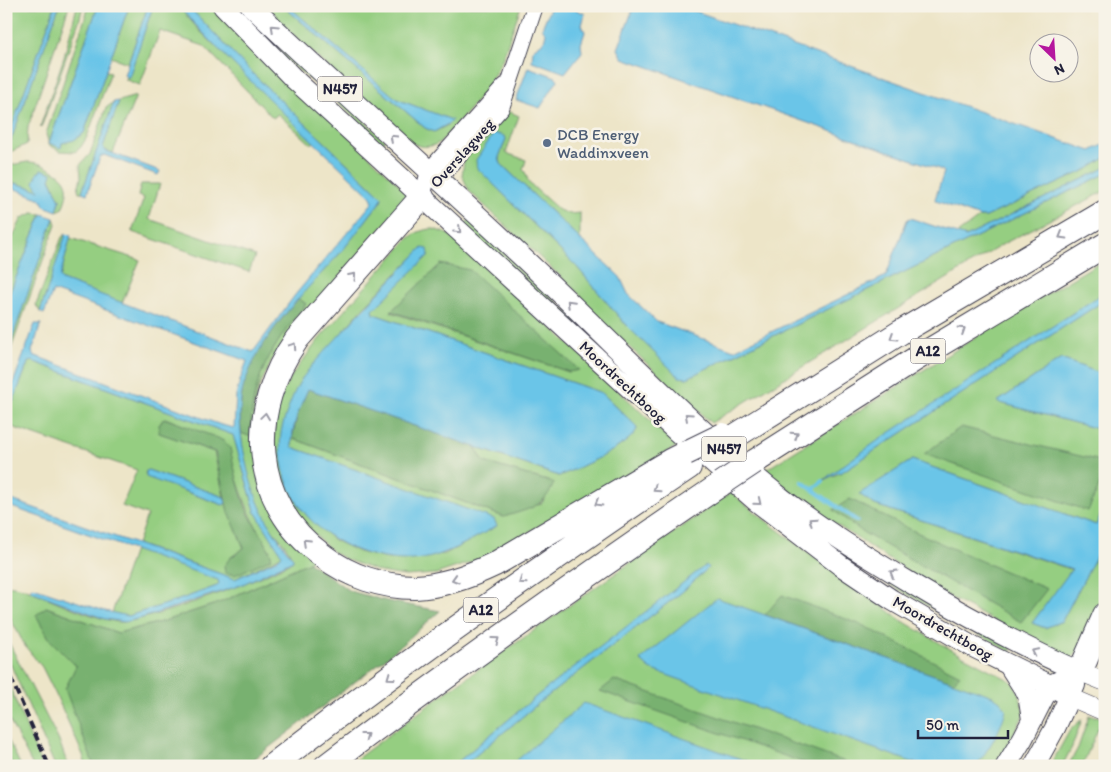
<svg xmlns="http://www.w3.org/2000/svg" width="1111" height="772" viewBox="0 0 1111 772" font-family="Itim,sans-serif">
	<rect width="100%" height="100%" fill="#f7f3e8"/>
	<filter id="ink" filterUnits="userSpaceOnUse"><feTurbulence type="fractalNoise" baseFrequency=".02" numOctaves="2"/><feDisplacementMap in="SourceGraphic" scale="10" xChannelSelector="R" yChannelSelector="G"/><feConvolveMatrix kernelMatrix="1 2 1 2 8 2 1 2 1" color-interpolation-filters="sRGB"/></filter>
	<filter id="wash" filterUnits="userSpaceOnUse"><feTurbulence type="fractalNoise" baseFrequency=".0096" numOctaves="4" result="noise"/><feDisplacementMap in="SourceGraphic" scale="20" xChannelSelector="R" yChannelSelector="G"/><feGaussianBlur stdDeviation="1.12" result="paint"/><feColorMatrix in="noise" values="0 0 0 0 0 0 0 0 0 0 0 0 0 0 0 0 0 1.4 0 .05"/><feComposite in="paint" operator="in"/></filter>
	<g filter="url(#wash)">
		<rect width="100%" height="100%" fill="#ede5c8"/>
		<path fill="#95ce81" stroke="#5c785e" fill-rule="evenodd" d="M6,6H55L6,143Z
			M59,6H69L28,127L27,144L6,154Z
			M77,6H83L80,18L41,128L40,127L64,57Z
			M89,6H98L49,143L61,147L62,143L70,141L84,133L106,71L111,72L87,137L81,147L75,152L60,151L49,145L46,134Z
			M129,6H148L128,63L111,57Z
			M153,6H178L200,31L314,142L311,144L278,114L273,118L204,46L160,31L140,85L126,80V77L129,76Z
			M188,6H214L410,195L276,352L259,387L255,404V424L314,556L309,562L219,603L161,622L118,633L46,607L50,640L77,666L90,754L94,766H86L83,755L56,695L42,667L25,646L6,610V585C13,586 22,587 29,590C53,600 92,618 118,622C140,625 274,575 293,560C290,548 274,533 267,522C252,495 244,464 241,433L251,436C250,378 271,348 306,304L298,298L343,250L381,201L382,197L253,74Z
			M232,6H241L385,140L382,143L329,94L278,54Z
			M261,6H283L425,128L434,132L448,125L451,120L399,100L391,95L288,6H521L502,60L486,90L442,141C432,148 422,148 411,143Z
			M136,96L113,153L105,150L103,147L119,101Z
			M114,102L82,192H79L78,189L81,177L80,165L90,154L106,108Z
			M510,112L519,116L506,153L526,160L523,170L525,172L529,183L559,210L569,214L580,213V239L501,164L499,157L506,139L504,136L477,168L577,267L626,325L687,378L1105,174V191L1005,243L711,423L611,330H608L579,294L469,191L462,175L464,161L503,113Z
			M1105,158V168L966,237L957,234L980,217H986L1088,169Z
			M27,162C37,162 42,164 50,169C71,179 70,190 62,209L57,211L60,200L50,178L52,173L40,191L15,183L14,184L13,182L6,179V166Z
			M141,184H160L149,219L255,256L249,272L132,232L144,198L138,196Z
			M33,213L42,214L6,302V244L10,243L22,218Z
			M54,218L56,224L6,363V356Z
			M470,219L600,343L595,347L463,227Z
			M434,229L450,235L512,290L677,446L484,558L436,574L405,576L380,572L345,559L333,552L303,523L290,504L281,486L274,452L275,415L283,391L294,372L320,338L408,239C416,232 424,229 434,229ZM422,248L373,310L374,314L602,393L635,425L637,429C629,447 578,468 559,476L475,447L484,462L554,483L542,503L504,517L292,438V447L494,520L497,526L445,554L388,559L359,552L334,540L315,523L301,509L285,479L301,380L363,308ZM441,264L569,372L391,312Z
			M66,234L40,312L36,305L62,237Z
			M70,238L140,260L122,303L62,280L60,278Z
			M1105,259V292L881,439L825,479L842,472L1105,300V375L1061,359L997,402L1105,431V506L1096,525L912,460L860,494L875,505L1073,570L1032,623L1045,628L1062,621L1105,539V598L1087,639L1081,649L1069,661L934,589L802,502L768,474L767,469L1003,320Z
			M32,361L233,435L255,510L254,512L256,513L283,555L235,579L137,544L147,515L122,506L137,470L6,425V408L9,402H13L28,363ZM165,418L225,442C238,482 247,515 270,551L230,558L244,548L226,503L223,505L184,491L145,474L146,471L148,470L224,497L214,452L160,433Z
			M733,491L734,495L770,524L835,572L837,571L901,620L950,649L1011,681L1019,692L1024,714L998,766H463L540,702L682,592L708,568L706,566L538,695L453,766H347L449,690Z
			M134,550L218,579L219,583L217,586L173,602L128,616L112,613Z
			M848,553L1012,648L1010,652L844,559Z
			M6,637L60,743L68,766H55L6,654Z
			M6,680L9,685L42,766H33L6,714Z
			M1089,716H1097L1105,720H1102L1082,766H1068L1078,748Z
			M1082,719L1072,747L1062,766H1050L1070,730Z
			M6,736L21,766H13L6,752Z"/>
		<path fill="#78b16f" stroke="#4d6a55" d="M441,264L470,270L579,370L569,372L391,311Z
			M298,298L306,304C272,347 249,380 251,437L241,433C240,418 240,398 244,383C254,351 278,324 298,298Z
			M308,389L475,447L484,462L554,483C544,508 528,509 504,517L292,438L299,409Z
			M164,418L218,438L225,442L230,448C235,470 239,492 248,512C255,527 268,543 272,558L235,575L225,573L224,566L230,558L244,548L227,508L215,452L159,433V425Z
			M961,427L1105,462V473L1088,511L924,454Z
			M850,499C914,533 980,561 1047,589L1021,622L864,533L833,510Z
			M309,562L350,591L387,601L440,611L390,655L245,766H94L65,689L76,666L50,640L36,615L46,607L118,633L161,622L219,603Z
			M782,595L862,625L960,675L953,682L765,615Z
			M614,680L857,766H813L600,691Z"/>
		<path fill="#6bc5e8" stroke="#467492" d="M55,6H59L6,154V143Z
			M98,6H129L84,133L74,140L62,143L61,148L49,143Z
			M148,6H153L129,77H126L124,75Z
			M178,6H188L253,74L382,197L381,201C367,218 355,236 341,252C305,292 263,331 245,382C237,403 240,436 245,457C252,496 268,528 293,558V560L241,585L142,618L125,622L105,619L31,591V588L33,587L105,611L128,616L173,602L217,586L219,583L218,580L6,505V498L235,579L278,559L282,555L256,513L254,512L255,510L233,435L32,361L28,363L13,402H6L35,324H41L32,351L33,355L221,425L234,428L236,396L240,380L247,361L53,291L44,314L40,312L66,234L71,235L60,277L62,280L253,352L295,295L373,202L371,197C306,134 239,73 178,6Z
			M283,6H288L392,95L399,100L452,120L448,124L434,132L425,128Z
			M551,6H569L585,14L582,25L585,32L581,44L582,52L565,73L532,61L533,49L544,41L546,33L542,28Z
			M634,6H681L1091,151L1105,144V158L1088,169L986,217H980L936,201L935,199L944,172L942,170L623,58L618,49Z
			M528,67L556,77L558,80L540,108L516,100Z
			M119,101L103,147L104,150L160,171L158,175L104,155L100,157L87,194L82,192L114,102Z
			M494,133L504,136L506,139L499,157L501,164L620,277L628,294L657,322L734,350L886,276L907,220L910,218L966,237L1105,168V174L687,378L679,377L626,325L577,267L477,168L476,160Z
			M41,169L52,173L50,179L60,200L57,211L44,206L41,199L13,188L15,183L39,190L34,182L38,172H40Z
			M42,214L54,218L6,356V302Z
			M422,248L428,249L429,255L373,310L374,314L602,393L635,425L637,429C629,447 578,468 559,476L308,389C300,407 291,427 292,447L494,519L497,526C470,540 444,558 413,560C353,562 292,524 282,463C280,450 279,434 284,421C288,408 294,391 301,380C311,365 324,352 336,339C364,308 393,278 422,248Z
			M1105,292V300L842,472L836,473L823,481L831,474L880,439Z
			M1061,359L1105,375V431L997,402Z
			M912,460L1096,525L1105,506V539L1102,545L1062,621L1045,628L1032,623L1072,569L875,505L859,494Z
			M148,470L224,497L226,503L223,505L146,477V471Z
			M706,565L708,568L682,592L540,702L463,766H453L538,695Z
			M717,598L993,696L1000,701L1006,709C1001,731 989,748 976,766H923L650,669L640,660Z
			M584,703L761,766H513L516,761Z"/>
		<g fill="none" stroke-linecap="round" stroke-linejoin="round">
			<path stroke="#6bc5e8" stroke-width="4" d="M802,482L857,521
				M813,489L823,481"/>
		</g>
	</g>
	<g filter="url(#ink)">
		<g fill="none" stroke-linecap="round" stroke-linejoin="round">
			<g stroke="#403f50" stroke-width="18">
				<path id="tertiary" d="M438,179L501,108L535,6
					M422,197L429,171L505,86"/>
			</g>
			<g stroke="#403f50" stroke-width="19">
				<path id="secondary" d="M1080,672L1105,682
					M1070,697L1105,712"/>
			</g>
			<g stroke="#403f50" stroke-width="22">
				<path id="primary" d="M223,6L295,80L380,158L676,431L756,501L840,565L892,600L973,647L1050,685L1070,697
					M251,6C339,90 431,171 519,254C607,336 689,425 783,499C823,530 866,556 909,582C964,615 1020,646 1080,672
					M1010,667L1028,695L1032,719
					M1006,766L1023,738L1050,685L1062,680
					M1034,766L1055,728L1075,685"/>
			</g>
			<g stroke="#403f50" stroke-width="26">
				<path id="motorway" d="M422,197L297,339C247,410 249,502 323,556C349,576 382,587 415,587C443,586 470,576 495,564L670,461L686,453
					M729,440L901,332L1105,212
					M754,462L917,358L1105,245
					M1080,672L1105,615
					M272,766C407,661 547,562 689,467
					M326,766C455,668 587,575 721,484"/>
			</g>
			<use href="#tertiary" stroke="#fff" stroke-width="16"/>
			<use href="#secondary" stroke="#fff" stroke-width="18"/>
			<use href="#primary" stroke="#fff" stroke-width="20"/>
			<use href="#motorway" stroke="#fff" stroke-width="24"/>
			<path stroke="#22223b" stroke-width="4" stroke-dasharray="8 4" stroke-linecap="butt" d="M6,667L49,766"/>
			<g stroke="#403f50" stroke-width="26" stroke-linecap="butt">
				<path id="motorway-bridge" d="M686,453L723,435
					M721,484L754,462"/>
			</g>
			<use href="#motorway-bridge" stroke="#fff" stroke-width="24"/>
		</g>
		<defs><path id="oneway-chevron" d="M-2-3.5L2.5 0L-2 3.5" fill="none" stroke-width="1.6" stroke-linecap="round" stroke-linejoin="round" transform="scale(1.25)"/></defs>
		<g stroke="#9c9ca7">
			<use href="#oneway-chevron" transform="translate(274 28) rotate(-137)"/>
			<use href="#oneway-chevron" transform="translate(393 138) rotate(-137)"/>
			<use href="#oneway-chevron" transform="translate(458 230) rotate(43)"/>
			<use href="#oneway-chevron" transform="translate(1062 236) rotate(150)"/>
			<use href="#oneway-chevron" transform="translate(353 276) rotate(-48)"/>
			<use href="#oneway-chevron" transform="translate(570 303) rotate(-135)"/>
			<use href="#oneway-chevron" transform="translate(962 330) rotate(-32)"/>
			<use href="#oneway-chevron" transform="translate(893 337) rotate(148)"/>
			<use href="#oneway-chevron" transform="translate(293 346) rotate(-56)"/>
			<use href="#oneway-chevron" transform="translate(265 416) rotate(-82)"/>
			<use href="#oneway-chevron" transform="translate(688 416) rotate(-138)"/>
			<use href="#oneway-chevron" transform="translate(795 435) rotate(-33)"/>
			<use href="#oneway-chevron" transform="translate(656 489) rotate(146)"/>
			<use href="#oneway-chevron" transform="translate(758 502) rotate(39)"/>
			<use href="#oneway-chevron" transform="translate(598 503) rotate(149)"/>
			<use href="#oneway-chevron" transform="translate(812 521) rotate(-145)"/>
			<use href="#oneway-chevron" transform="translate(306 542) rotate(-136)"/>
			<use href="#oneway-chevron" transform="translate(893 573) rotate(-149)"/>
			<use href="#oneway-chevron" transform="translate(455 579) rotate(163)"/>
			<use href="#oneway-chevron" transform="translate(522 581) rotate(145)"/>
			<use href="#oneway-chevron" transform="translate(496 640) rotate(-36)"/>
			<use href="#oneway-chevron" transform="translate(1035 652) rotate(-154)"/>
			<use href="#oneway-chevron" transform="translate(390 677) rotate(144)"/>
			<use href="#oneway-chevron" transform="translate(365 736) rotate(-37)"/>
		</g>
	</g>
	<circle fill="#5c6f8a" stroke="#f7f3e8" stroke-width="2" cx="547" cy="143" r="5"/>
	<g text-anchor="middle" dominant-baseline="central" stroke-width="5" stroke-linejoin="round" paint-order="stroke">
		<g fill="#f7f3e8" stroke="#62616f" stroke-width="1">
			<rect x="317.5" y="76.5" width="45" height="25" rx="4"/>
			<rect x="910.5" y="338.5" width="35" height="25" rx="4"/>
			<rect x="701.5" y="436.5" width="45" height="25" rx="4"/>
			<rect x="463.5" y="597.5" width="35" height="25" rx="4"/>
		</g>
		<g font-size="15" font-weight="bold" fill="#22223b">
			<text x="340" y="89">N457</text>
			<text x="928" y="351">A12</text>
			<text x="724" y="449">N457</text>
			<text x="481" y="610">A12</text>
		</g>
		<g font-size="16" fill="#4e5e75" stroke="#f7f3e8" text-anchor="start">
			<text x="557" y="134">DCB Energy<tspan x="557" dy="18">Waddinxveen</tspan></text>
		</g>
		<g font-size="16" fill="#22223b" stroke="#f7f3e8">
			<text transform="translate(462 153) rotate(-48)">Overslagweg</text>
			<text transform="translate(623 382) rotate(43)">Moordrechtboog</text>
			<text transform="translate(943 628) rotate(30)">Moordrechtboog</text>
		</g>
	</g>
	<rect width="1111" height="772" fill="none" stroke="#f7f3e8" stroke-width="25"/>
	<g transform="translate(1054 58) rotate(155)"><circle r="24" fill="#f7f3e8" stroke="#a29fa3"/>
	<path d="M0-4L9 19L0 12L-9 19Z" fill="#b5179e"/>
	<text y="-8" font-size="14" font-weight="bold" text-anchor="middle" fill="#22223b">N</text>
	</g>
	<path d="M918 730v8h90v-8" fill="none" stroke="#22223b" stroke-width="2.5"/>
	<text x="926" y="730" font-size="15" fill="#22223b" stroke="#f7f3e8" stroke-width="4" paint-order="stroke">50 m</text>
</svg>
